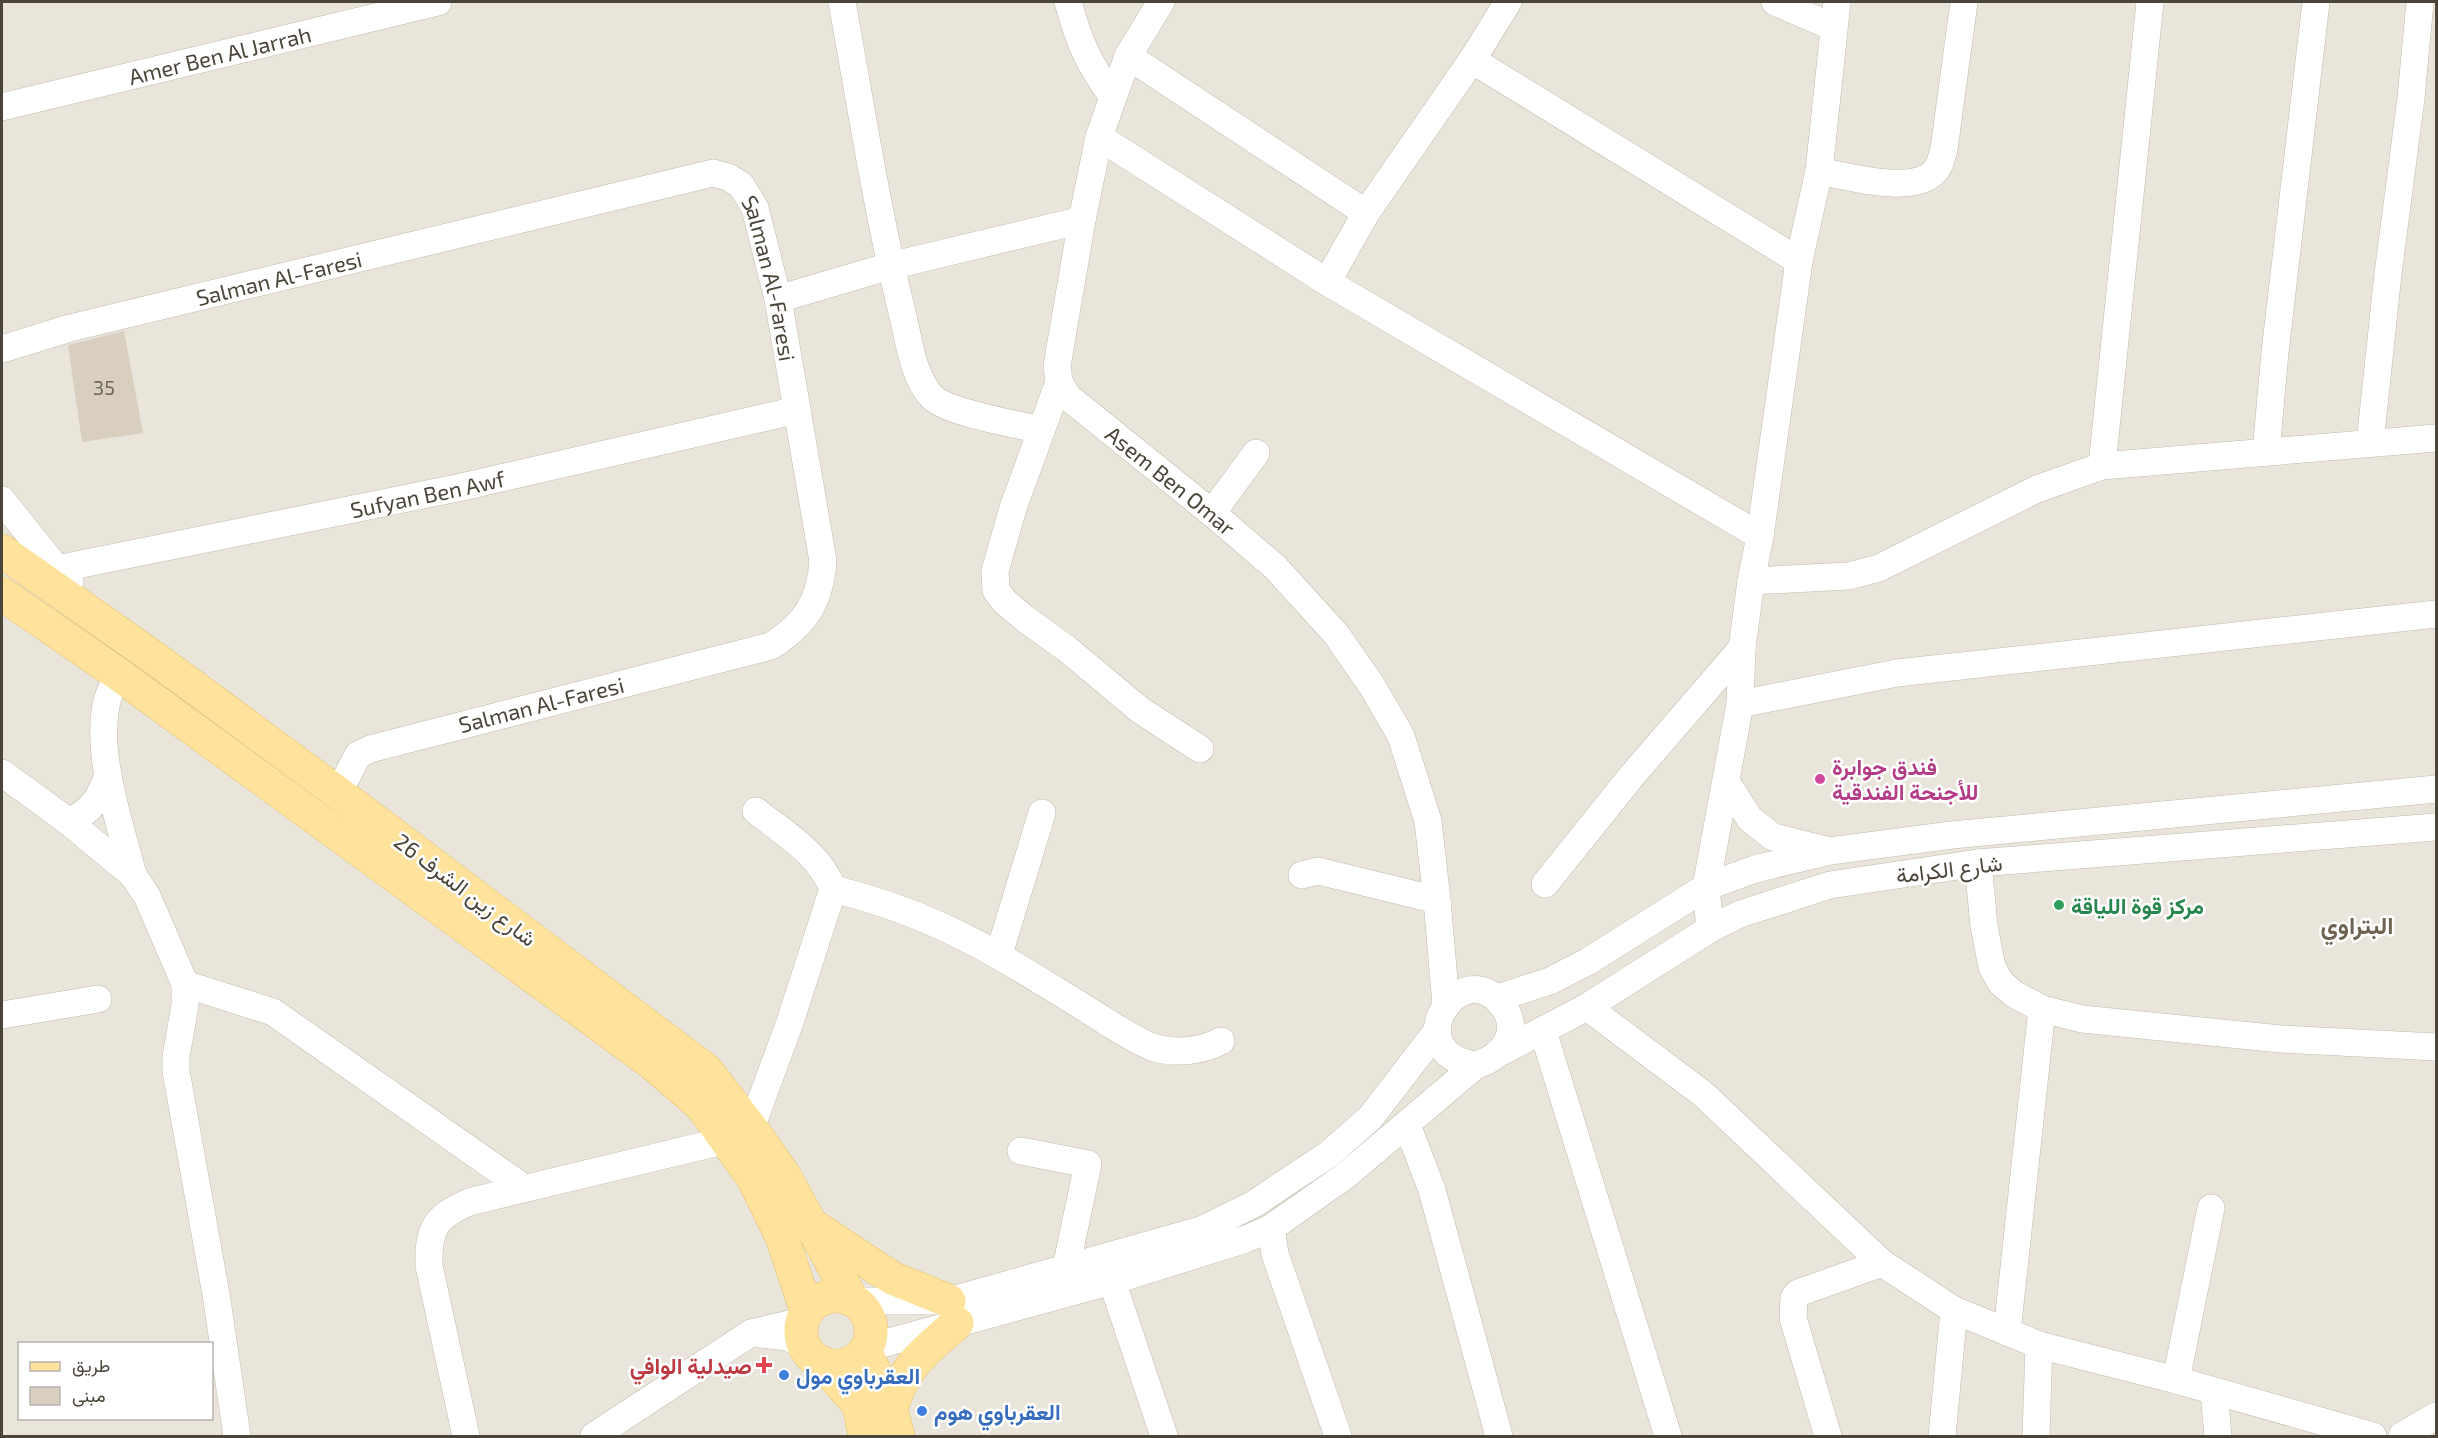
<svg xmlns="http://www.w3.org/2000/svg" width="2438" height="1438" viewBox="0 0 2438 1438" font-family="'Exo 2',Vazirmatn,sans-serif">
	<rect width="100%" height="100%" fill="#f6f3ec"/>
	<path fill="#eae5da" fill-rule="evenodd" d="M2,2H2436V1436H2ZM20,1344H212V1418H20Z"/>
	<path fill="#d8cfc1" d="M124,331L143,433L82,442L68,345Z"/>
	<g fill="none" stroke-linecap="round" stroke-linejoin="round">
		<g stroke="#c2bbae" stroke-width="28">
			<g id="minor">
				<path d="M842,2C861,106 877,212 903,316C909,341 913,377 932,397C948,413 1016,424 1041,430"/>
				<path d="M1068,2C1079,42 1088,63 1113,97"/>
				<path id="s1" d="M1161,2L1128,56L1099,137L1082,220L1057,366L1059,382L1068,397L1212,513L1275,567L1336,634L1372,686L1401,736L1428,821L1437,900L1446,1004"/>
				<path d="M1775,2L1833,27"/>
				<path d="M1128,56L1366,213"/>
				<path d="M1472,60L1799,261"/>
				<path id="s2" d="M2,107L438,2"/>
				<path d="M1099,137L1327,282L1760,536"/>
				<path d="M1819,171C1847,176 1920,198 1938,167C1941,162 1942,155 1944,149L1964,2"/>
				<path d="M1327,282L1366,213L1472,60L1508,2"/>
				<path d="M778,299L890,266L1082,220"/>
				<path id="s3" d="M2,349L70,328L713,173L728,177L741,185L755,208L778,299L823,561C820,603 805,624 771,646L370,749L358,755L338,793"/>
				<path d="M1059,382L1013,508L995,571L996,590L1004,601L1024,618L1067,649L1140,710L1200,749"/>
				<path d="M2370,443L2388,274L2411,98L2420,2"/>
				<path d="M2266,452L2275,352L2316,2"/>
				<path d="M2102,466L2150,2"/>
				<path d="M2,500L57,569L70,581"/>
				<path d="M1212,513L1256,453"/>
				<path id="s4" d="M57,569L462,487L797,410"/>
				<path d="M1751,581L1849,576L1879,568L2037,489L2102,466L2436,438"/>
				<path d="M118,674C114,684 108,694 106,705C96,758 120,823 133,875"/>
				<path d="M1740,704L1897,673L2436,614"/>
				<path d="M2,773L69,822L133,875L147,896L185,984V1005L176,1057V1071L217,1300L237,1436"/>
				<path d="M1727,783L1750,819L1773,837L1826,850"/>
				<path d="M756,811C784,833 820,854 833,889"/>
				<path d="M69,822C91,811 101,798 108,774"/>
				<path d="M1978,863L1984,926L1992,967L2001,983L2014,994L2042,1009L2082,1019L2281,1039L2436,1047"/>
				<path d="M1302,875L1318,871L1437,900"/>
				<path d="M1545,884L1630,778L1742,648"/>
				<path d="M1710,929L1706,887L1740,704L1742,648L1751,581L1760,536L1799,261L1819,171L1837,2"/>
				<path d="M999,954L1042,813"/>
				<path d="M185,984L273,1012L524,1188"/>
				<path d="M1497,998L1550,981L1587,962L1706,887L1755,869L1830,851L1952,835L2436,789"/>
				<path d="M1587,1007L1703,1094L1882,1263L1954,1310L2039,1345L2176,1380L2373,1436"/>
				<path d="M2,1015L98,999"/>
				<path d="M1543,1031L1668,1436"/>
				<path d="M1503,1051L1587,1007L1710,929L1740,914L1830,885L1978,863L2436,827"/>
				<path d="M1407,1125L1432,1190L1499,1436"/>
				<path d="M751,1128L790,1022L833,889C913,908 974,939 1044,983C1066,996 1088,1010 1110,1024C1124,1032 1139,1043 1155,1048C1175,1054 1202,1051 1221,1041"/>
				<path d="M1021,1151L1088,1164L1066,1268"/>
				<path d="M1271,1228L1275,1254L1338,1436"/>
				<path d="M1112,1281L1164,1436"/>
				<path d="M854,1301H949L1201,1230L1254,1204L1329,1154L1370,1118L1437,1031"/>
				<path d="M2007,1332L2042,1009"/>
				<path d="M761,1334L788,1337L805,1346"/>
				<path d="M867,1348L1112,1281L1246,1239L1271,1228L1345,1176L1476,1065C1503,1057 1522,1032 1503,1006C1462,950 1394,1053 1476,1065"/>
				<path d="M2176,1380L2211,1208"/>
				<path d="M2214,1392L2218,1436"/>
				<path d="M466,1436L429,1266C428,1229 435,1217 469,1202L727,1140"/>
				<path d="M594,1436L751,1333L803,1321"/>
				<path d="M1828,1436L1793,1318L1794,1298L1798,1293L1882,1263"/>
				<path d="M1942,1436L1954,1310"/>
				<path d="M2036,1436L2039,1345"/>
				<path d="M2402,1436L2436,1416"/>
			</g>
		</g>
		<g stroke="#e6c16a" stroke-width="34">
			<path id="major" d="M2,551L153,657L338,793L706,1070L751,1128L784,1175L852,1300
				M2,594L118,674L652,1063L701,1105L753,1178L782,1237L807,1312
				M815,1227L892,1278L949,1301
				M801 1331a35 35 0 1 1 70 0a35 35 0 1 1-70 0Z
				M865,1350L891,1409L898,1436
				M821,1362L859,1405L865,1436
				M891,1409C904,1365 924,1352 957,1323"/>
		</g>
		<use href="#minor" stroke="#fff" stroke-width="27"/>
		<use href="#major" stroke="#ffe39c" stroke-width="33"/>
	</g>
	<circle fill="#d1479c" stroke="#fff" stroke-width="2" cx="1820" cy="779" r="6"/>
	<circle fill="#2e9e5b" stroke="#fff" stroke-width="2" cx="2059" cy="905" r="6"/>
	<path fill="#e0444e" stroke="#fff" stroke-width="2" d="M761 1356h6v6h6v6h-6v6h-6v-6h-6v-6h6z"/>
	<g fill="#3f7fe0" stroke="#fff" stroke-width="2">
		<circle cx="784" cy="1375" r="6"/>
		<circle cx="922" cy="1411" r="6"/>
	</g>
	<g text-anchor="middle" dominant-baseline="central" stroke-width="5" stroke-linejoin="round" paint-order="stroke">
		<g font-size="20" fill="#6e675b">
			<text x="104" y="387">35</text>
		</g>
		<g font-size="22" fill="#4b4439" stroke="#fff">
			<text stroke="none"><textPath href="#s2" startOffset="224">Amer Ben Al Jarrah</textPath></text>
			<text stroke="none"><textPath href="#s3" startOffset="286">Salman Al-Faresi</textPath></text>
			<text stroke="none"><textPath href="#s3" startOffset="862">Salman Al-Faresi</textPath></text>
			<text stroke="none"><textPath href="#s1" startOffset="548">Asem Ben Omar</textPath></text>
			<text stroke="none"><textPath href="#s4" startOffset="378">Sufyan Ben Awf</textPath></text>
			<text transform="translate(541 704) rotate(-14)">Salman Al-Faresi</text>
			<text transform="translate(1949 868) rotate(-7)">شارع الكرامة</text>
			<text transform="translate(466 889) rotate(37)">شارع زين الشرف 26</text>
		</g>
		<g font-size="22" font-weight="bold" fill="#b23c85" stroke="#fff" text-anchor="start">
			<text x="1832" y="766">فندق جوابرة<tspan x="1832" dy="25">للأجنحة الفندقية</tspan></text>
		</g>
		<g font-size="22" font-weight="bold" fill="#27864d" stroke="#fff" text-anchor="start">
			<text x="2071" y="905">مركز قوة اللياقة</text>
		</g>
		<g font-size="22" font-weight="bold" fill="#be3a42" stroke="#fff" text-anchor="end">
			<text x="752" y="1365">صيدلية الوافي</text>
		</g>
		<g font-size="22" font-weight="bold" fill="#366cbe" stroke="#fff" text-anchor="start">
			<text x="796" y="1375">العقرباوي مول</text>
			<text x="934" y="1411">العقرباوي هوم</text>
		</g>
		<g font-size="24" font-weight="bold" fill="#6e6250" stroke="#fff">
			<text x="2357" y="924">البتراوي</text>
		</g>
	</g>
	<rect width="2438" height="1438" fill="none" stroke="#4b4439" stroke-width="6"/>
	<rect x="18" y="1342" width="195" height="78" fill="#ffffff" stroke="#b7b4b0" stroke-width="1.5"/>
	<rect x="30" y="1362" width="30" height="9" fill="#ffe39c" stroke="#b7b4b0" stroke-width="1.5"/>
	<text x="72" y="1372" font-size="18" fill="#4b4439">طريق</text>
	<rect x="30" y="1387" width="30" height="18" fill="#d8cfc1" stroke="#b7b4b0" stroke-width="1.5"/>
	<text x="72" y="1402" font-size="18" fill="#4b4439">مبنى</text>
</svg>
